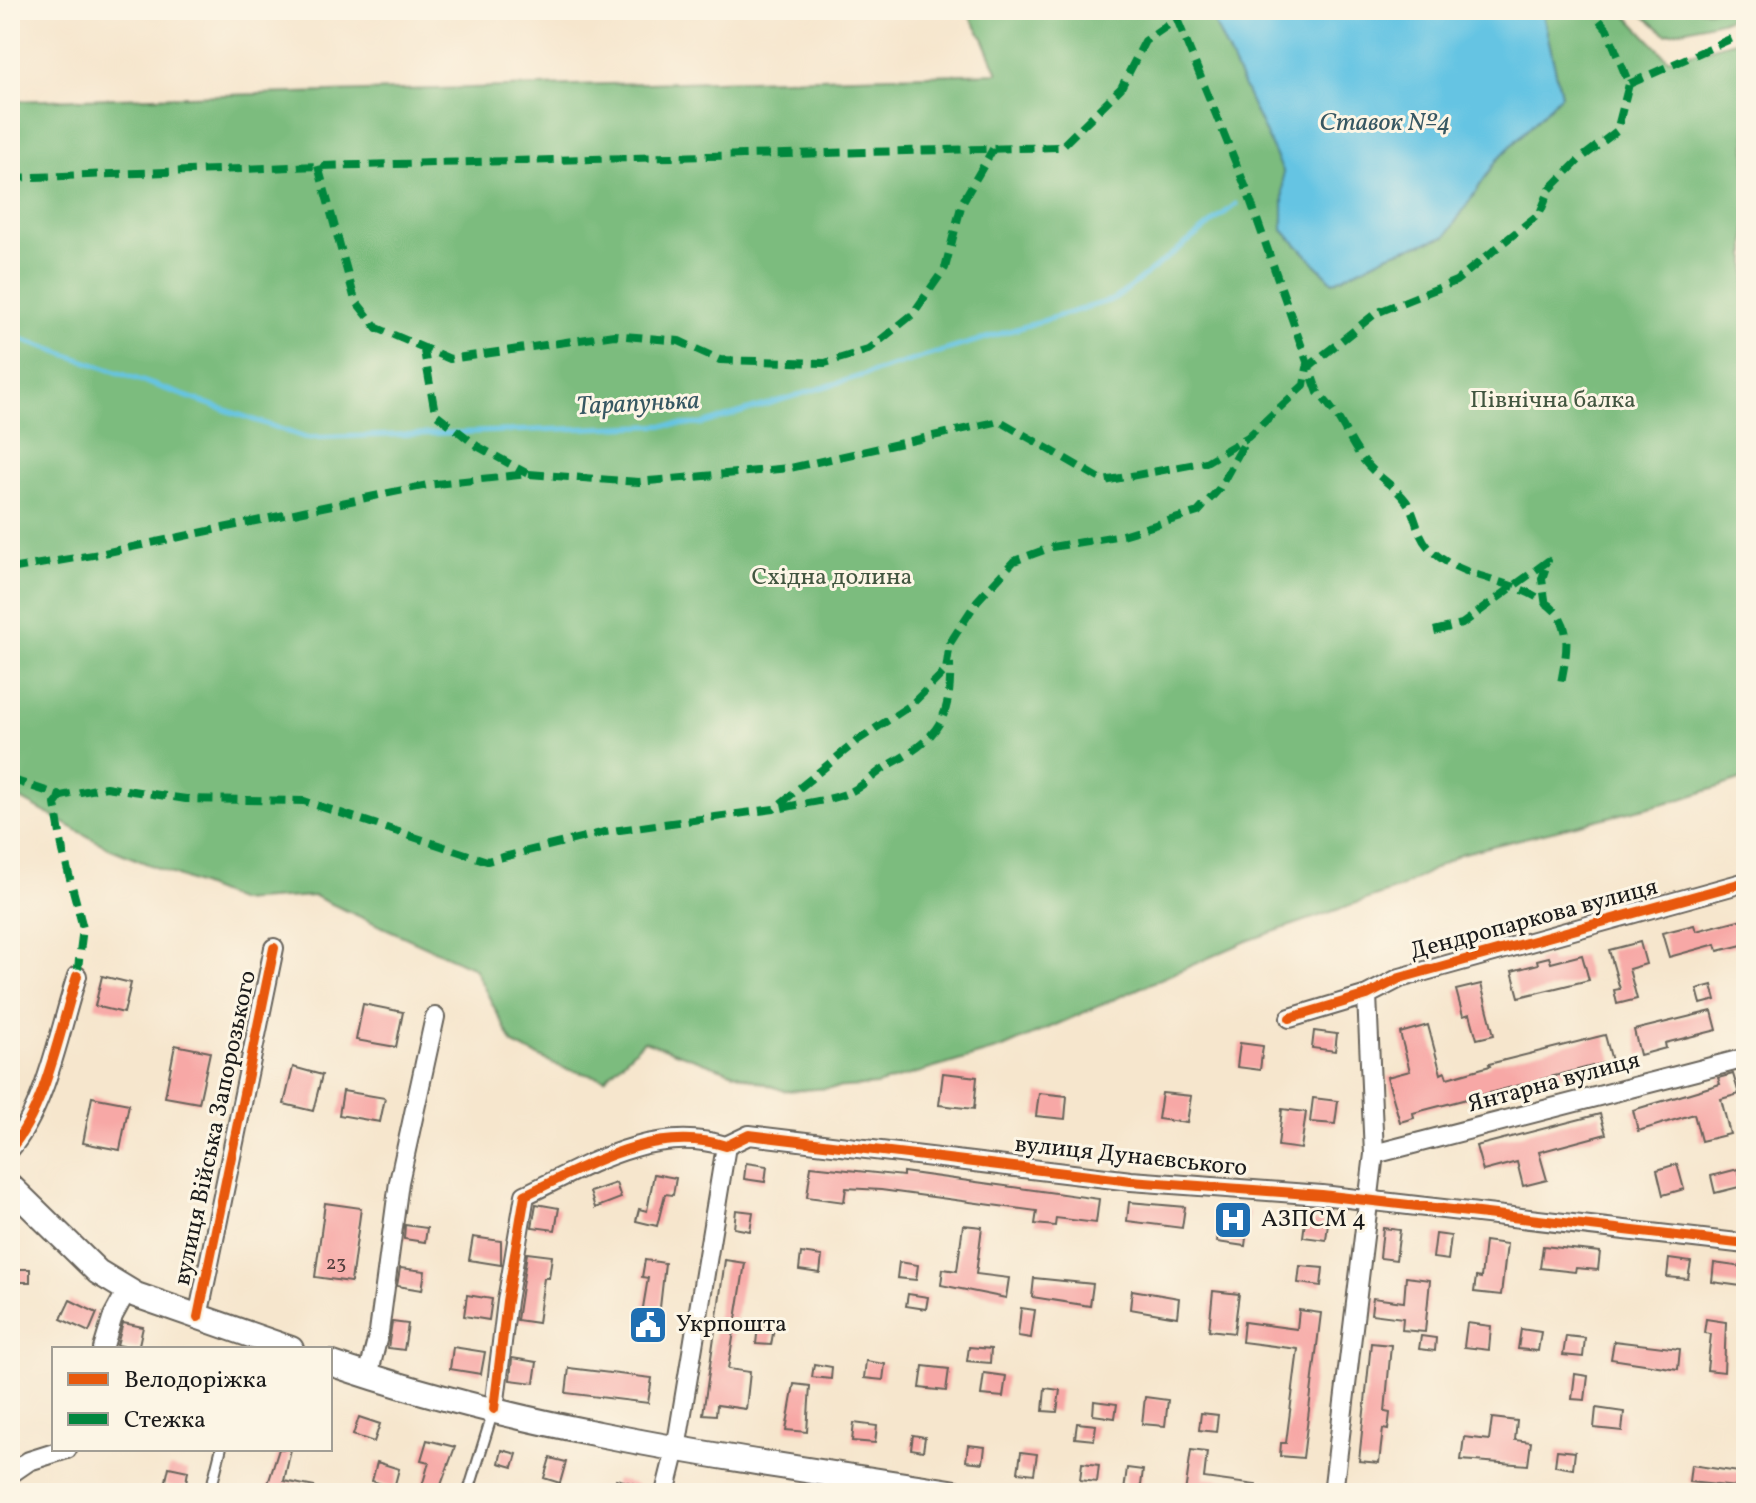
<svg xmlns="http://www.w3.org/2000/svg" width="1756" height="1503" viewBox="0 0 1756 1503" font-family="Vollkorn,serif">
	<rect width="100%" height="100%" fill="#fcf5e5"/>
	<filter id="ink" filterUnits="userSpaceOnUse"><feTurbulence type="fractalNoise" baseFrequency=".0125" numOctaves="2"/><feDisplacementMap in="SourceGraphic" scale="16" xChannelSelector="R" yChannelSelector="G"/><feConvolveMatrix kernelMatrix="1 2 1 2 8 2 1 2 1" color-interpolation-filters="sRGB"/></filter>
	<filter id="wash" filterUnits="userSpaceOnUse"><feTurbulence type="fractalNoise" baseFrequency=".006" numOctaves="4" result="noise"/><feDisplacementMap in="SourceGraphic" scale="32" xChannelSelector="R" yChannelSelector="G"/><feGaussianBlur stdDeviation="1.8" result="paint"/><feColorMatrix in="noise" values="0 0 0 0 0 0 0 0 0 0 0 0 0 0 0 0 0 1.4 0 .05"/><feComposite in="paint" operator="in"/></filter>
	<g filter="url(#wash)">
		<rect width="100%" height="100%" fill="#f6e6cd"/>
		<path fill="#7cbc7e" stroke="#4c6c4d" stroke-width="2" d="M965,10H1211L1283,171V230L1333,282L1389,254L1446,236L1497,160L1561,95L1542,10H1621L1668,59L1746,38V778L1685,798L1460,854L1400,888L1247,941L1003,1048L876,1085L785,1091L644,1041L605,1079L563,1068L513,1044L474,968L314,896L239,901L111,849L10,793V101L998,73L983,38Z
			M1636,10H1746V15L1666,34Z"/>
		<path fill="#65c4e3" stroke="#407080" stroke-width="2" d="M1211,10H1542L1561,95L1497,160L1446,236L1389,254L1333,282L1283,230V171L1211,16Z"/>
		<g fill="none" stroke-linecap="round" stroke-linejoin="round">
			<path stroke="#65c4e3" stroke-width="5" d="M10,335L306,438L702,424L1115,299L1236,204"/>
		</g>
		<g id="blocks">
			<path fill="#f7a8a6" d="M1746,918V944L1718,951L1716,944L1669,957L1662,933L1694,925L1696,931Z
				M1640,942L1646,964L1629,969L1637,999L1617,1004L1614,990L1620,989L1609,950Z
				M1582,955L1589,980L1519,997L1512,971L1538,964L1537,960L1549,957L1551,963Z
				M102,976L131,983L124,1013L95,1006Z
				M1481,984L1494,1035L1477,1039L1470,1014L1463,1016L1456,990Z
				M1712,985L1716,1000L1701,1004L1697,989Z
				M363,1004L403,1012L396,1047L356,1040Z
				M1712,1011L1717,1030L1665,1043L1666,1048L1640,1055L1634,1030Z
				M1428,1025L1441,1074L1445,1072L1447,1078L1490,1066L1489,1064L1605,1035L1612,1061L1413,1113L1414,1118L1400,1122L1387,1077L1410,1071L1400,1033Z
				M1314,1031L1337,1034L1335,1051L1312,1048Z
				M1240,1043L1263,1046L1260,1070L1237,1067Z
				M175,1045L210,1052L199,1103L165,1097Z
				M293,1067L322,1075L313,1111L284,1104Z
				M943,1073L977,1077L974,1109L939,1105Z
				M1733,1074L1739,1094L1721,1099L1730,1134L1701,1141L1694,1114L1638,1131L1633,1110L1720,1084L1718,1078Z
				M343,1091L385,1098L380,1122L339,1115Z
				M1039,1093L1067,1096L1065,1119L1036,1116Z
				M1162,1093L1191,1096L1187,1123L1158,1119Z
				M92,1097L129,1104L120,1150L83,1143Z
				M1313,1098L1338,1101L1335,1124L1310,1122Z
				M1282,1109L1306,1112L1301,1149L1278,1146Z
				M1600,1114L1606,1134L1539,1152L1547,1180L1523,1186L1517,1162L1483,1171L1476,1146Z
				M746,1163L767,1166L765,1182L744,1179Z
				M1677,1164L1684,1189L1663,1195L1657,1170Z
				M811,1166L903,1176V1172L1099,1199L1096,1223L1056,1218L1055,1226L1035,1224L1037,1211L881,1190L846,1188L844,1202L807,1197Z
				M1738,1169L1743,1186L1715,1193L1711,1176Z
				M654,1174L676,1178L673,1195L665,1194L657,1226L636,1221L639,1209L647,1211Z
				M616,1183L621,1198L595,1208L590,1192Z
				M1129,1202L1185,1207L1182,1228L1127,1221Z
				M325,1203L361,1208L351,1282L315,1277Z
				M536,1204L559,1208L555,1230L532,1227Z
				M1221,1209L1249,1213L1245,1246L1217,1242Z
				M736,1210L753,1212L750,1231L734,1228Z
				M1305,1221L1328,1223L1326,1240L1303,1237Z
				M405,1225L427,1228L425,1242L404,1239Z
				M963,1225L982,1227L976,1274L1009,1278L1006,1298L941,1285L943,1269L957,1271Z
				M1383,1228L1400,1230L1396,1260L1380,1258Z
				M1436,1234L1451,1236L1448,1260L1433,1258Z
				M473,1237L501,1241V1265L469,1260Z
				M1485,1241L1507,1244L1501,1295L1474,1292L1476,1277L1481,1278Z
				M1543,1246L1600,1252L1598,1270L1576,1268L1575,1272L1540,1268Z
				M527,1253L552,1256L549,1278H544L538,1323L517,1320Z
				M801,1253L822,1256L820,1273L799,1270Z
				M1669,1259L1691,1262L1688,1279L1667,1277Z
				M645,1260L665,1263L657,1334L639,1331L648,1278L642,1277Z
				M725,1260L745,1263L728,1369L750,1372L746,1409L717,1405L716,1415L703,1414Z
				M899,1262L918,1265L916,1280L897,1278Z
				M1714,1263L1743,1267L1741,1286L1712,1282Z
				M1300,1266L1323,1268L1321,1286L1298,1283Z
				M400,1268L425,1271L422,1290L397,1286Z
				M17,1269H30V1282H17Z
				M1406,1277L1430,1280L1425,1332L1402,1330L1403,1318L1371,1314L1373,1298L1404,1302Z
				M1034,1278L1093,1284L1090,1306L1032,1297Z
				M1132,1290L1179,1298L1177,1317L1130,1309Z
				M1213,1291L1239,1294L1234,1333L1209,1330Z
				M908,1294L928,1297L926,1309L906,1306Z
				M467,1295L492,1299L489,1320L464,1316Z
				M70,1300L97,1313L89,1332L61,1319Z
				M1021,1308L1035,1310L1031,1338L1018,1336Z
				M1299,1310L1321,1313L1303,1458L1280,1456L1281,1443H1286L1298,1349L1242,1342L1244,1322L1297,1329Z
				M1706,1319L1726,1322L1724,1372L1707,1370L1711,1334L1704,1333Z
				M392,1322L408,1324L404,1350L388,1348Z
				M123,1323L143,1327L138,1349L117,1345Z
				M1467,1323L1491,1326L1489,1350L1464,1347Z
				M758,1326L774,1328L771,1345L756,1344Z
				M1521,1329L1541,1332L1538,1351L1518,1349Z
				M1421,1336L1436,1338L1435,1351L1419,1349Z
				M1566,1336L1585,1338L1583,1357L1563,1355Z
				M1614,1341L1680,1349L1678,1369L1611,1359Z
				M1371,1343L1391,1345L1385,1412L1390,1413L1388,1430L1383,1429L1379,1463L1359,1461Z
				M453,1347L485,1352L481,1374L450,1369Z
				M969,1347L991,1349L990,1363L967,1361Z
				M512,1358L537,1362L534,1383L510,1380Z
				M866,1361L885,1364L883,1380L864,1378Z
				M814,1364L832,1367L831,1379L812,1377Z
				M923,1366L949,1369L946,1391L920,1388Z
				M569,1368L652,1378L648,1403L566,1393Z
				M984,1373L1006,1376L1003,1397L981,1395Z
				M1575,1374L1588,1376L1585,1400L1572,1399Z
				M794,1384L810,1386L807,1432L786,1430Z
				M1045,1388L1060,1390L1057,1412L1043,1411Z
				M1145,1397L1168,1400L1165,1426L1142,1424Z
				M1094,1401L1117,1404L1115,1418L1093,1415Z
				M1596,1408L1624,1412L1622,1431L1594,1428Z
				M1201,1413L1218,1415L1216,1432L1199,1430Z
				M359,1417L380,1424L374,1442L353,1435Z
				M1492,1418L1517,1421L1515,1440L1531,1442L1528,1465L1461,1460L1464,1437L1489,1440Z
				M854,1423L877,1426L875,1443L852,1441Z
				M1077,1423L1096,1425L1094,1440L1075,1438Z
				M913,1435L925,1437L923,1451L911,1449Z
				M427,1440L455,1447L438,1493H420L429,1462L421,1460Z
				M968,1445L985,1447L983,1463L966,1461Z
				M279,1449H291L284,1481L315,1487L314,1493L266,1490Z
				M502,1450L517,1454L513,1467L499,1463Z
				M1191,1450L1207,1452L1204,1478L1256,1485V1493H1185Z
				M1557,1450L1575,1452L1573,1469L1555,1466Z
				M1021,1452L1037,1454L1034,1474L1018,1472Z
				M550,1458L566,1462L560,1483L544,1478Z
				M377,1462L399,1469L394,1488L372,1481Z
				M1082,1463L1099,1465L1097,1482L1080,1480Z
				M1691,1465L1746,1473V1488L1689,1482Z
				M169,1467L188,1471L185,1489L165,1485Z
				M1127,1468L1143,1470L1140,1493L1124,1491Z
				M616,1479L653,1489V1493H612Z"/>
		</g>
	</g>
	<g filter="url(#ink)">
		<use href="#blocks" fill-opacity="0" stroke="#68635a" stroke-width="2"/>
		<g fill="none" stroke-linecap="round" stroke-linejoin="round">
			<g stroke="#68635a" stroke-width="13">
				<path id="service" d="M210,1493L221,1449
					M468,1493L493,1412"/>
			</g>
			<g stroke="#68635a" stroke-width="22">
				<path id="minor" d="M1290,1018L1367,995L1400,978L1746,882
					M10,1149C46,1108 60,1028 77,976
					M1374,1154L1746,1058
					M198,1317L274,948
					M103,1349L113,1316L127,1290
					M368,1376L379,1332L399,1182L435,1017
					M494,1409L507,1301L525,1195C588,1165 654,1124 726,1146L749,1135L1131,1181L1322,1195L1746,1244
					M10,1474L29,1461L67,1449
					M665,1493L676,1449L726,1146
					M1333,1493L1374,1154L1367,995"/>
			</g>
			<g stroke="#68635a" stroke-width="28">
				<path id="tertiary" d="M10,1186L98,1272L136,1295L291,1349
					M330,1363C532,1433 745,1460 956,1493"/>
			</g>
			<use href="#service" stroke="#fff" stroke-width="9"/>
			<use href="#minor" stroke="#fff" stroke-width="18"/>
			<use href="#tertiary" stroke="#fff" stroke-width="24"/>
			<path stroke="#00873e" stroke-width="8" stroke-dasharray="16 8" stroke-linecap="butt" d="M1177,19L1246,188L1318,393C1339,413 1346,436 1362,458C1374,475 1394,485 1406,501C1417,516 1416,536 1431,550C1465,583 1523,577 1556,612C1573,631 1565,660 1561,683
				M1629,84L1746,32
				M318,166L355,300L377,328L450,359L614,335L679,341L720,360L825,363L868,350L912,315L945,268L962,203L993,149
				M10,178L318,166L1061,147L1121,88L1145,41L1177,19L1172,10
				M423,345L435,413L477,446L528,474
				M10,569L99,554L427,485L528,474L639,482L790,468L1000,421L1104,481L1206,462L1248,437L1304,385L1307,368L1376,313L1456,281L1540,213L1550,189L1580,159L1617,131L1629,84L1607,29L1591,10
				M1434,631L1462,624L1548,561L1542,579L1546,606
				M10,779L61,796L106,787L186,799L304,801L487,861L605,832L774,809L858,740L911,705L946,670L950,643L977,601L1014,561L1052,547L1122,535L1198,512L1219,489L1246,440
				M61,796L55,804L63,852L83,928L77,976
				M782,808C803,803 828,801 848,793C863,787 875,773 889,765C937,739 952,719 950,663"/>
			<g stroke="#fcf5e5" stroke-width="15">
				<path id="cycleway" d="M1290,1018L1367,995L1400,978L1746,882
					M10,1149C46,1108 60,1028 77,976
					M198,1317L274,948
					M494,1409L507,1301L525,1195C588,1165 654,1124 726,1146L749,1135L1131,1181L1322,1195L1746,1244"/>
			</g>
			<use href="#cycleway" stroke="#e8590c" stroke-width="10"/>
		</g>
	</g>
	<defs>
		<g id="hospital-square" transform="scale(2)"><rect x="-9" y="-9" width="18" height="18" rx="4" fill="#1f6fb2" stroke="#fcf5e5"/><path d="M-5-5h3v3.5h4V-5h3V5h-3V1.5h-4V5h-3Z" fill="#fff"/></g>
		<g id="civic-square" transform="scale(2)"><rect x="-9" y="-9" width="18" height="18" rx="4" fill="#1f6fb2" stroke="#fcf5e5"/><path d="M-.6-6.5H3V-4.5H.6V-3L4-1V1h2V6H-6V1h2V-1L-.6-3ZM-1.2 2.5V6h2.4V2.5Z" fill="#fff"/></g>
	</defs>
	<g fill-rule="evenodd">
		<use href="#hospital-square" x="1233" y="1220"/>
		<use href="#civic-square" x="648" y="1325"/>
	</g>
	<g text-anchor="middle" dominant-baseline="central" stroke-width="6" stroke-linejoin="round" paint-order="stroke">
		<g font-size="20" fill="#533f3e">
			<text x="336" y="1264">23</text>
		</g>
		<g font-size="24" fill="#425640" stroke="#fcf5e5">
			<text x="1553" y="401">Північна балка</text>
			<text x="832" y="578">Східна долина</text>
		</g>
		<g font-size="24" fill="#1c1c1c" stroke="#fcf5e5">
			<text transform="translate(1534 920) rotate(-15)">Дендропаркова вулиця</text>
			<text transform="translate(1554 1083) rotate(-15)">Янтарна вулиця</text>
			<text transform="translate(216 1128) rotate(-78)">вулиця Війська Запорозького</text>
			<text transform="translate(1131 1157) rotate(6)">вулиця Дунаєвського</text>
		</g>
		<g font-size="24" fill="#1c1c1c" stroke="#fcf5e5" text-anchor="start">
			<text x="1261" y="1220">АЗПСМ 4</text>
			<text x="676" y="1325">Укрпошта</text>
		</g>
		<g font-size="26" font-style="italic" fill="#365762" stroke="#fcf5e5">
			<text x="1385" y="123">Ставок №4</text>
			<text transform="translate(638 404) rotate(-3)">Тарапунька</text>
		</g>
	</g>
	<rect width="1756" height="1503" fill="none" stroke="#fcf5e5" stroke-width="40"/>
	<rect x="52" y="1347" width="280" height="104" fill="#fcf5e5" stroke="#a29e95" stroke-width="2"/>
	<rect x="68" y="1373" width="40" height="12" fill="#e8590c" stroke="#a29e95" stroke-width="2"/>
	<text x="124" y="1387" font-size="24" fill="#1c1c1c">Велодоріжка</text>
	<rect x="68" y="1413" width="40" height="12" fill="#00873e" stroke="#a29e95" stroke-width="2"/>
	<text x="124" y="1427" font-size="24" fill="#1c1c1c">Стежка</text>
</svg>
